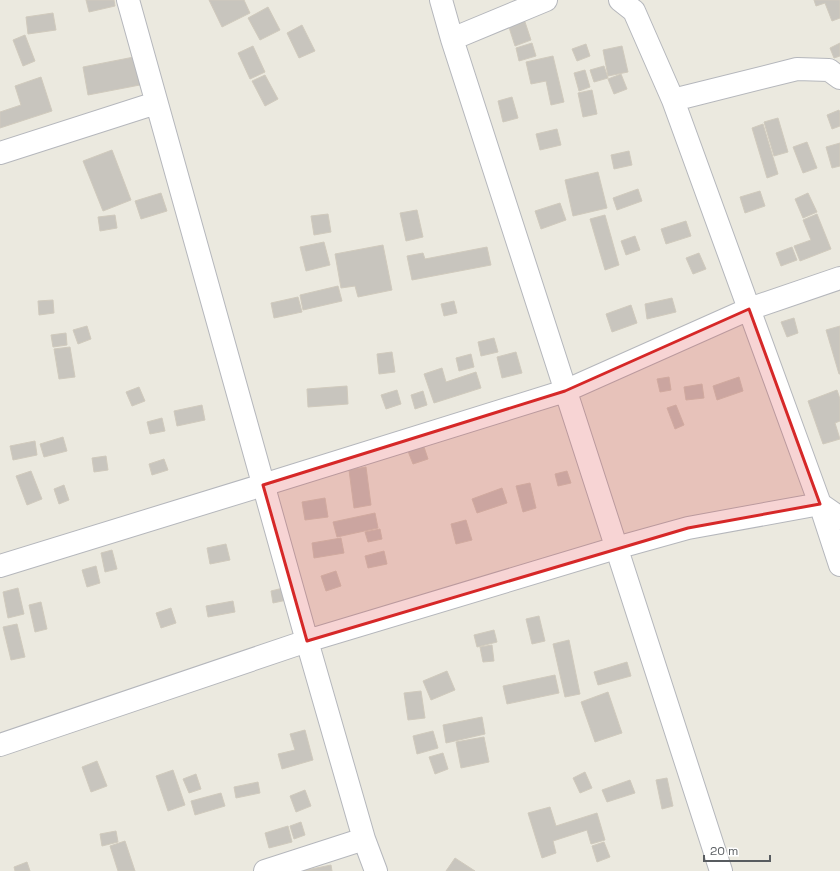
<svg xmlns="http://www.w3.org/2000/svg" width="840" height="871" viewBox="0 0 840 871" font-family="'Space Grotesk',sans-serif">
	<rect width="100%" height="100%" fill="#ebe9df"/>
	<path fill="#c8c5be" stroke="#d0cabd" d="M86,0H114L115,6L89,12Z
		M209,0H244L250,13L222,27Z
		M814,0H840V18L832,21L825,3L816,6Z
		M268,7L280,30L260,40L248,18Z
		M53,13L56,30L28,34L26,17Z
		M522,13L531,40L515,46L506,18Z
		M302,25L315,51L299,58L287,33Z
		M25,35L35,61L23,66L13,40Z
		M532,43L536,56L519,61L516,48Z
		M840,43V56L834,58L830,48Z
		M586,44L590,56L577,61L572,49Z
		M253,46L265,72L250,79L238,53Z
		M622,46L628,72L608,76L603,50Z
		M139,56L145,84L88,95L83,67Z
		M553,56L564,102L551,105L546,81L531,84L526,62Z
		M604,66L608,78L594,82L590,70Z
		M585,70L590,87L579,91L574,73Z
		M621,74L627,89L614,94L608,79Z
		M265,75L278,99L265,106L252,81Z
		M41,77L52,111L0,128V112L21,105L15,86Z
		M592,90L597,114L583,117L578,93Z
		M512,97L518,118L503,122L498,101Z
		M839,110L840,113V126L832,129L827,115Z
		M778,118L788,152L774,156L764,122Z
		M763,124L778,174L767,178L752,128Z
		M557,129L561,145L540,150L536,134Z
		M807,142L817,168L803,173L793,147Z
		M840,143V166L832,168L826,147Z
		M112,150L131,200L103,211L83,161Z
		M629,151L632,165L614,169L611,155Z
		M598,172L607,208L573,216L565,180Z
		M638,189L642,201L617,210L613,198Z
		M760,191L765,206L745,213L740,197Z
		M161,193L167,211L141,219L135,201Z
		M808,193L817,212L803,218L795,199Z
		M560,203L566,220L541,229L535,211Z
		M417,210L423,237L406,241L400,213Z
		M328,214L331,232L314,235L311,216Z
		M817,214L831,249L800,261L794,246L811,240L803,220Z
		M115,215L117,228L100,231L98,217Z
		M605,215L619,265L605,270L590,219Z
		M686,221L691,236L666,244L661,229Z
		M635,236L640,250L626,255L621,241Z
		M324,242L330,265L306,271L300,247Z
		M383,245L392,290L358,297L355,286L341,288L335,254Z
		M487,247L491,265L412,280L407,256L423,253L425,259Z
		M792,247L797,260L781,266L776,253Z
		M699,253L706,269L693,274L686,258Z
		M338,286L342,301L303,310L300,295Z
		M298,297L302,312L274,318L271,303Z
		M672,298L676,312L647,319L645,304Z
		M53,300L54,313L39,315L38,301Z
		M454,301L457,313L444,316L441,304Z
		M631,305L637,323L612,332L606,314Z
		M794,318L798,333L787,337L781,322Z
		M87,326L91,339L78,344L73,330Z
		M840,326V374H839L826,330Z
		M66,333L67,345L53,347L51,335Z
		M494,338L498,352L481,356L478,342Z
		M70,347L75,377L59,379L54,349Z
		M392,352L395,372L379,374L377,354Z
		M516,352L522,373L502,378L497,357Z
		M471,354L474,367L459,371L456,358Z
		M442,368L446,382L476,372L481,388L434,403L424,374Z
		M669,377L671,390L660,392L657,379Z
		M739,377L743,391L717,400L713,386Z
		M702,384L704,398L686,400L684,387Z
		M347,386L348,404L308,407L307,389Z
		M139,387L145,401L132,406L126,392Z
		M397,390L401,404L386,409L381,395Z
		M837,390L840,399V421L835,423L840,439L823,444L808,401Z
		M423,391L427,405L415,409L411,395Z
		M202,405L205,420L177,426L174,411Z
		M676,405L684,425L675,429L667,408Z
		M162,418L165,431L150,434L147,422Z
		M63,437L67,451L44,457L40,444Z
		M35,441L37,455L13,460L10,446Z
		M422,441L428,459L413,464L406,446Z
		M106,456L108,470L94,472L92,458Z
		M164,459L168,470L152,475L149,464Z
		M366,467L371,505L354,508L349,470Z
		M31,471L42,499L27,505L16,476Z
		M567,471L571,483L558,486L555,474Z
		M530,483L536,508L523,512L516,486Z
		M64,485L69,500L59,504L54,489Z
		M502,488L507,503L477,513L472,499Z
		M325,498L328,517L305,520L302,502Z
		M375,513L378,528L337,537L333,522Z
		M466,520L472,540L456,544L451,524Z
		M380,529L382,539L368,542L365,532Z
		M341,538L344,553L314,558L312,543Z
		M226,544L230,560L210,564L207,548Z
		M112,550L117,569L105,572L101,553Z
		M384,551L387,564L368,568L365,556Z
		M96,566L100,583L87,587L82,570Z
		M336,571L341,586L326,591L321,576Z
		M18,588L24,614L8,618L3,592Z
		M283,588L287,600L273,603L271,591Z
		M233,601L235,612L208,617L206,606Z
		M41,602L47,629L35,632L29,605Z
		M171,608L176,623L161,628L156,613Z
		M539,616L545,641L532,644L526,619Z
		M17,624L25,657L11,660L3,627Z
		M494,630L497,642L477,647L474,635Z
		M569,640L580,694L565,697L553,644Z
		M492,645L494,661L483,662L480,647Z
		M627,662L631,676L598,685L594,672Z
		M447,671L455,690L431,700L423,681Z
		M555,675L559,693L507,704L503,686Z
		M421,691L425,718L408,720L404,693Z
		M608,692L622,733L595,742L581,702Z
		M482,717L485,734L446,743L443,725Z
		M305,730L313,760L282,769L278,754L295,750L290,734Z
		M433,731L438,748L417,754L413,736Z
		M484,737L489,762L461,768L456,742Z
		M443,753L448,769L435,774L429,757Z
		M97,761L107,786L91,792L82,767Z
		M173,770L185,805L168,811L156,776Z
		M585,772L592,788L580,793L573,778Z
		M196,774L201,789L189,793L183,779Z
		M667,778L673,806L662,809L656,780Z
		M630,780L635,793L607,802L602,790Z
		M258,782L260,793L236,798L234,787Z
		M305,790L311,806L296,812L290,796Z
		M221,793L225,806L195,815L191,801Z
		M550,807L556,826L597,813L605,840L591,844L587,830L553,841L556,853L542,858L528,813Z
		M301,822L305,835L294,839L290,826Z
		M288,826L292,842L269,848L265,833Z
		M116,831L118,842L102,846L100,834Z
		M125,841L135,871H118L110,846Z
		M604,842L610,857L597,862L592,846Z
		M455,858L475,871H446Z
		M27,862L30,871H15L14,867Z
		M331,865L332,871H302Z"/>
	<g fill="none" stroke-linecap="round" stroke-linejoin="round">
		<g stroke="#b5b7bc" stroke-width="24">
			<path id="minor" d="M128,0L307,641L364,839L376,871
				M441,0L452,39L721,871
				M620,0L634,11L673,100L820,504L840,565
				M452,39L546,0
				M673,100L797,69L829,70L840,78
				M0,153L156,103
				M0,566L263,485L565,391L749,309L840,278
				M0,745L307,641L616,548L688,528L820,504L840,518
				M265,871L364,839"/>
		</g>
		<use href="#minor" stroke="#fff" stroke-width="22"/>
	</g>
	<path fill="#d62828" fill-opacity="0.2" stroke="#d62828" stroke-width="3" stroke-linejoin="round" d="M749,309L820,504L688,528L307,641L263,485L565,391Z"/>
	<path d="M704 855v6h66v-6" fill="none" stroke="#585c60" stroke-width="2"/>
	<text x="710" y="855" font-size="12" fill="#585c60" stroke="#ffffff" stroke-width="3" paint-order="stroke">20 m</text>
</svg>
